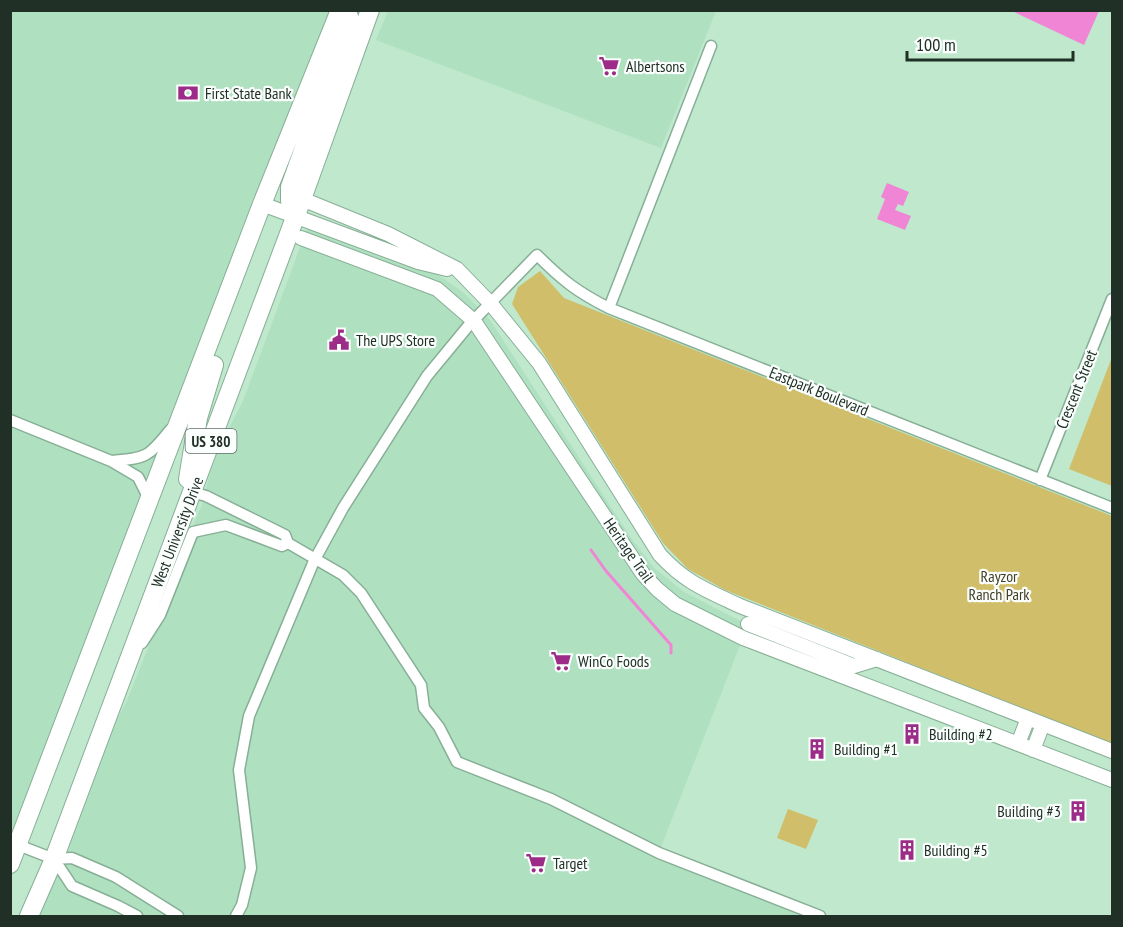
<svg xmlns="http://www.w3.org/2000/svg" width="1123" height="927" viewBox="0 0 1123 927" font-family="'PT Sans Narrow',sans-serif">
	<rect width="100%" height="100%" fill="#bfe8cd"/>
	<path fill="#afe0c0" d="M11,11H340L11,864Z
		M388,11V10L716,11L661,148L376,40Z
		M308,226L437,274L464,293L490,320L631,538L654,568L684,592L748,625L659,852L822,916H36L109,734L126,703L191,541L194,523L202,505L210,472L220,446L243,401Z"/>
	<path fill="#d1be6a" d="M540,271L564,298L1112,516V744L725,590L688,569L663,543L512,304L518,287Z
		M1112,357V486L1069,469Z
		M788,809L818,820L806,849L777,838Z"/>
	<path fill="#f085d6" d="M1012,11H1099L1084,45Z
		M887,183L909,192L903,206L898,204L895,210L911,216L905,230L877,219L885,199L881,197Z"/>
	<g fill="none" stroke-linecap="round" stroke-linejoin="round">
		<path stroke="#f085d6" stroke-width="3" d="M591,550L606,571L671,645V653"/>
		<g stroke="#87af96" stroke-width="13">
			<path id="minor" d="M609,308L711,46
				M10,420L111,461L138,477L149,499
				M111,461C146,458 148,458 170,430
				M1040,480L1112,299
				M192,492L206,496L285,535L288,543L343,575L361,593L421,685L424,708L439,727L457,762L551,799L659,853L820,916
				M142,643L160,615L193,532L226,525L282,546L288,543
				M18,845L54,859L72,858L116,877L178,916
				M54,859L72,886L118,906L137,916
				M236,916L242,905L251,868L239,770L249,716L314,561L343,508L427,376L469,325L537,255C562,280 577,292 609,308L1112,508"/>
		</g>
		<g stroke="#87af96" stroke-width="16">
			<path id="tertiary" d="M302,199L388,234L457,269L491,304L539,363L660,555C686,583 706,590 740,606L1112,751
				M262,204L418,262L447,269
				M301,238L437,289L474,321L643,574L657,589L675,604L743,638L1112,780
				M748,624L854,666L877,659
				M1018,744L1028,718
				M1033,750L1043,724"/>
		</g>
		<g stroke="#87af96" stroke-width="20">
			<path id="primary" d="M296,218L290,201V187L342,42L349,17
				M188,479L198,418L214,365
				M10,864L262,204L340,10
				M29,916L54,859L302,199L370,10"/>
		</g>
		<use href="#minor" stroke="#fff" stroke-width="10"/>
		<use href="#tertiary" stroke="#fff" stroke-width="14"/>
		<use href="#primary" stroke="#fff" stroke-width="18"/>
	</g>
	<defs>
		<g id="supermarket-bare" transform="scale(1.62)"><path d="M-6-5.5h2.5l.6 2H6L4.5 2H-2.5L-4.4-4H-6ZM-1.5 3.2a1.3 1.3 0 1 0 .1 0ZM3 3.2a1.3 1.3 0 1 0 .1 0Z" fill="#9d2b88" stroke="#fafefc" stroke-width="2.5" paint-order="stroke"/></g>
		<g id="bank-bare" transform="scale(1.62)"><path d="M-6-4H6V4H-6ZM0-2.3a2.3 2.3 0 1 0 0 4.6a2.3 2.3 0 1 0 0-4.6Z" fill="#9d2b88" stroke="#fafefc" stroke-width="2.5" paint-order="stroke"/></g>
		<g id="civic-bare" transform="scale(1.62)"><path d="M-.6-6.5H3V-4.5H.6V-3L4-1V1h2V6H-6V1h2V-1L-.6-3ZM-1.2 2.5V6h2.4V2.5Z" fill="#9d2b88" stroke="#fafefc" stroke-width="2.5" paint-order="stroke"/></g>
		<g id="building-bare" transform="scale(1.62)"><path d="M-4-6H4V6H1V3H-1V6H-4ZM-2.5-4.3h1.7v1.8h-1.7ZM.8-4.3h1.7v1.8H.8ZM-2.5-1h1.7V.8h-1.7ZM.8-1h1.7V.8H.8Z" fill="#9d2b88" stroke="#fafefc" stroke-width="2.5" paint-order="stroke"/></g>
	</defs>
	<g fill-rule="evenodd">
		<use href="#supermarket-bare" x="609" y="66"/>
		<use href="#bank-bare" x="188" y="93"/>
		<use href="#civic-bare" x="339" y="340"/>
		<use href="#supermarket-bare" x="561" y="661"/>
		<use href="#building-bare" x="912" y="734"/>
		<use href="#building-bare" x="817" y="749"/>
		<use href="#building-bare" x="1078" y="811"/>
		<use href="#building-bare" x="907" y="850"/>
		<use href="#supermarket-bare" x="536" y="863"/>
	</g>
	<g text-anchor="middle" dominant-baseline="central" stroke-width="4.5" stroke-linejoin="round" paint-order="stroke">
		<rect fill="#fafefc" stroke="#616e66" stroke-width="1.5" x="185.5" y="429" width="51" height="24" rx="4.5"/>
		<g font-size="15" font-weight="bold" fill="#203026">
			<text x="211" y="441">US 380</text>
		</g>
		<g font-size="16" fill="#203026" stroke="#fafefc" text-anchor="start">
			<text x="626" y="66">Albertsons</text>
			<text x="205" y="93">First State Bank</text>
			<text x="356" y="340">The UPS Store</text>
			<text x="578" y="661">WinCo Foods</text>
			<text x="929" y="734">Building #2</text>
			<text x="834" y="749">Building #1</text>
			<text x="1061" y="811" text-anchor="end">Building #3</text>
			<text x="924" y="850">Building #5</text>
			<text x="553" y="863">Target</text>
		</g>
		<g font-size="16" fill="#203026" stroke="#fafefc">
			<text transform="translate(1076 389) rotate(-68)">Crescent Street</text>
			<text transform="translate(819 391) rotate(22)">Eastpark Boulevard</text>
			<text transform="translate(177 532) rotate(-69)">West University Drive</text>
			<text transform="translate(629 550) rotate(55)">Heritage Trail</text>
		</g>
		<g font-size="16" fill="#433d25" stroke="#fafefc">
			<text x="999" y="576">Rayzor<tspan x="999" dy="18">Ranch Park</tspan></text>
		</g>
	</g>
	<rect width="1123" height="927" fill="none" stroke="#203026" stroke-width="24"/>
	<path d="M907 51v9h166v-9" fill="none" stroke="#203026" stroke-width="3"/>
	<text x="916" y="51" font-size="18" fill="#203026" stroke="#fafefc" stroke-width="4.5" paint-order="stroke">100 m</text>
</svg>
